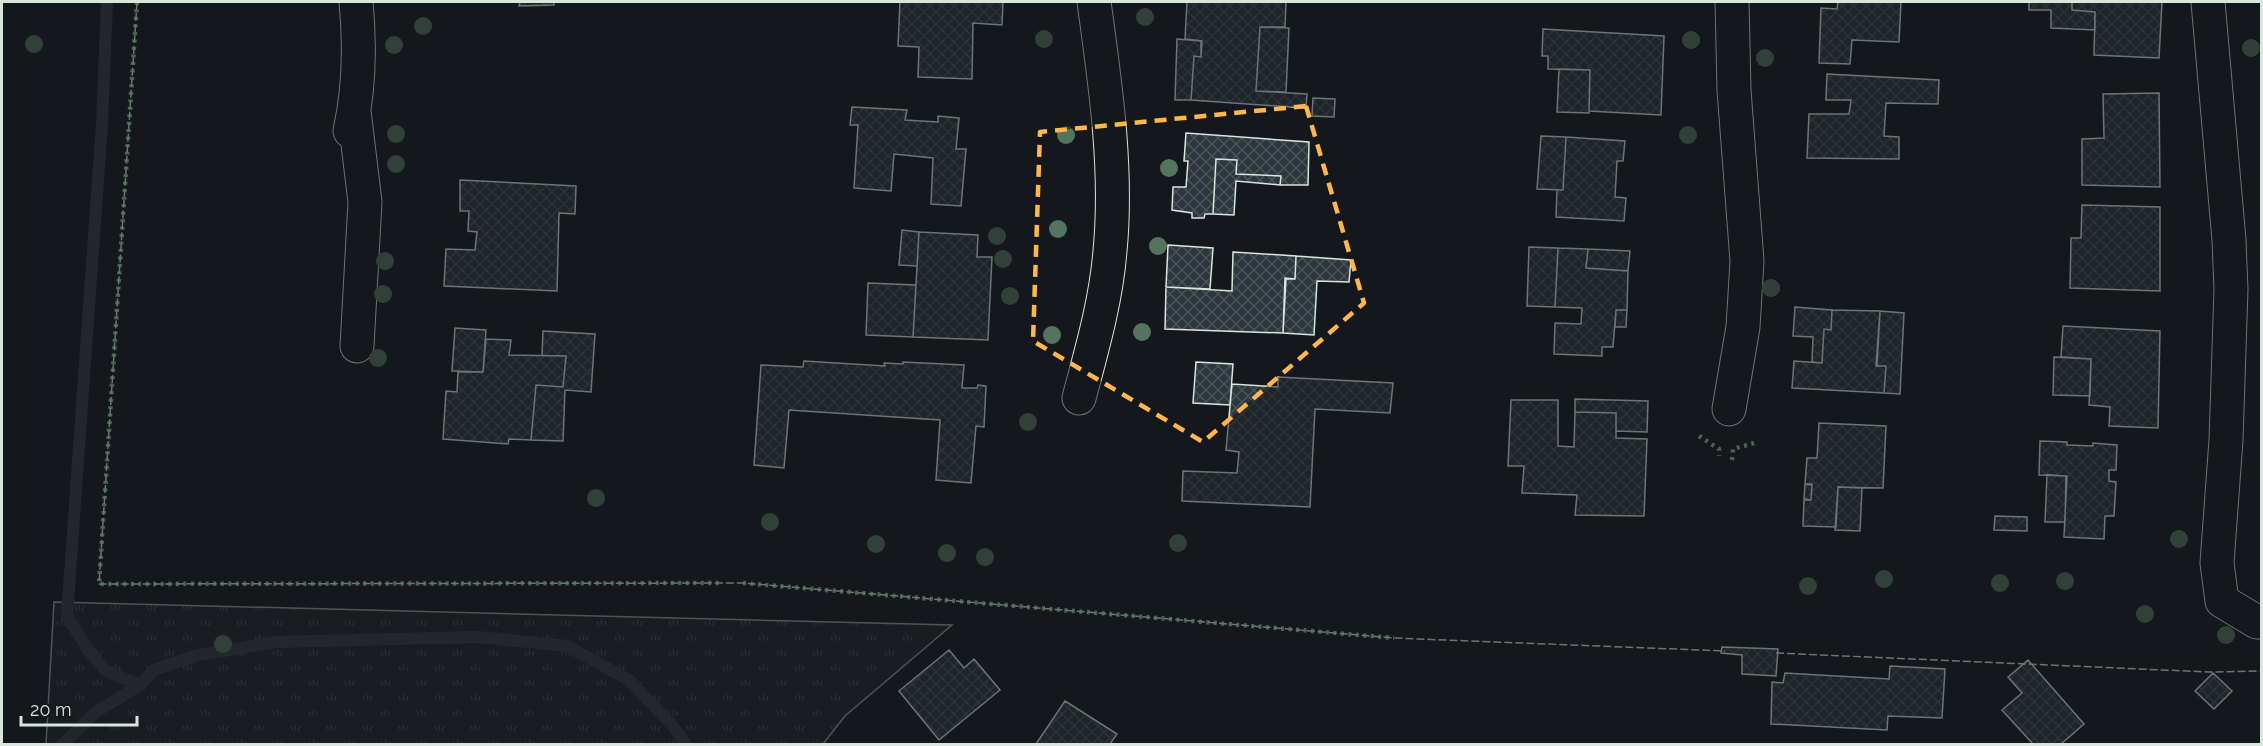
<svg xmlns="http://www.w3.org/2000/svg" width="2263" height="746" viewBox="0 0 2263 746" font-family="Raleway,sans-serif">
	<defs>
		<pattern id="grass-tufts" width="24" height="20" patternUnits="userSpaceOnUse" patternTransform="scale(1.5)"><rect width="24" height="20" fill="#202428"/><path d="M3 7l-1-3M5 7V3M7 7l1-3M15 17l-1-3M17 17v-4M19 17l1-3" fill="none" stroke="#404447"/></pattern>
		<pattern id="building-cross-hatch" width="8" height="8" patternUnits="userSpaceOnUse" patternTransform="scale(1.5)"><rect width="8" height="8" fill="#2c363c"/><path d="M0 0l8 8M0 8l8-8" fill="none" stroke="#4a5358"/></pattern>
	</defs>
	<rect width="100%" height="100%" fill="#14181c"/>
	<path fill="url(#grass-tufts)" stroke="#939e99" stroke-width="1.5" d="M54,602L952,625L845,716L823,744H46Z"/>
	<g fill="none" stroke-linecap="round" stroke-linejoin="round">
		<path stroke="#363b3e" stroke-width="12" d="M107,2L102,124L67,616L89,651L106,671L140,685
			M63,744L96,712L140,685L154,670L194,656L277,642L478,637L567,646L629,680L671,724L686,744"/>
	</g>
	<path fill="url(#building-cross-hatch)" stroke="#d8e6dc" stroke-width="1.5" d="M520,2H554V5L519,6Z
		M900,2H1003L1002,25L973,23L972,79L918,77L919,47L898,46Z
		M1187,2H1286L1285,27H1260L1256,91L1307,94L1306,108L1191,100L1194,56L1201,57L1202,41L1185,39Z
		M1838,2H1901L1899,42L1852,40L1850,64L1819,63L1821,8L1837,9Z
		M2029,2H2072V10L2095,12V30L2051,28V10H2029Z
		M2072,2H2162L2159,58L2094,55L2095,12L2072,10Z
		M1260,27L1289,28L1286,92L1256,91Z
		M1543,29L1664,36L1661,115L1589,111L1590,70L1548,69V56H1542Z
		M1177,39L1201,41V57L1194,56L1191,100H1175Z
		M1559,69L1590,70L1589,113L1557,112Z
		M1827,74L1939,80L1938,104L1886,103L1884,136L1899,137V159L1807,158L1809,114H1849L1851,100H1826Z
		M2159,93L2160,187L2082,185V139L2104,138L2103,94Z
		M1313,98L1335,99L1334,117L1312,116Z
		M852,107L907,110L905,120L938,122V116L959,118L956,149H966L961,206L931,204L933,158L894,154L891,191L854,188L858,125H850Z
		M1186,133L1309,142L1308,185H1280L1281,176L1236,174L1237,160L1216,159L1213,214H1205L1204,218H1192V213L1172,210L1173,187H1186L1188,161H1184Z
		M1541,136L1566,137L1563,190L1537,189Z
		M1566,137L1625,141L1623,161H1617L1615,197L1626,198L1624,221L1556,217L1557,190H1563Z
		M1216,159L1237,160L1236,174L1281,176L1280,185L1236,181L1234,215L1213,214Z
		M460,180L576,186L575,214L559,213L557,291L444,286L446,249L475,250L477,232L468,231L469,211H460Z
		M2082,205L2160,207V291L2070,288L2071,238H2081Z
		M902,230L919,232L917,266L899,265Z
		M919,232L978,235L977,257H992L988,340L913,337Z
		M1168,245L1213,248L1210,289L1166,287Z
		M1529,247L1558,248L1555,307L1527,306Z
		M1558,248L1588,249L1586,268L1628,271L1627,310H1616L1613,347H1602V356L1554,354L1555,323L1581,324L1582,308L1555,307Z
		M1588,249L1630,251L1628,271L1586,268Z
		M1233,252L1296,256L1295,279L1285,278L1283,333L1165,329L1166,287L1232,291Z
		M1296,256L1351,260L1349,282L1317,281L1314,335L1283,333L1286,279H1295Z
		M868,283L916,285L913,337L866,335Z
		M1795,307L1832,310L1831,330L1824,329L1822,363L1812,362L1813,337L1793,336Z
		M1616,310H1627L1626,327H1615Z
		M1832,310L1880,311L1876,366H1886L1884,393L1792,388L1794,361L1822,363L1824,329L1831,330Z
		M1880,311L1904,313L1900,394L1884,393L1886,366H1877Z
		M2063,326L2160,331L2158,428L2109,426L2110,407L2089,405L2091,359L2061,357Z
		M455,328L486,330L483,372L452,371Z
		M543,331L595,334L591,392L565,390L563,441L531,440L536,385L563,387L566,356H542Z
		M486,339L511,340L509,355L566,356L563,387L536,385L531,440L509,439L508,444L443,439L446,391L457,392L458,372H483Z
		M2054,357L2091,359L2090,396L2053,395Z
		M804,361L885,366L884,363L903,364V362L964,365L962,388H977L978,385L986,386L984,427L976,426L971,483L936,480L940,420L789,410L784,468L754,465L761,365L803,367Z
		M1196,362L1233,364L1230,405L1193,403Z
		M1278,377L1393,383L1390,413L1315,409L1310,507L1182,501L1183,471L1237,473L1239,452L1226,450L1232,384L1278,387Z
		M1575,399L1648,401L1647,432L1616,431V413L1575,412Z
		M1511,400H1558V446L1574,447L1575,412L1616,413V438L1647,439L1644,516L1575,515L1577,495L1522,493L1524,466H1508Z
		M1819,423L1886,426L1883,488L1838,487L1836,527L1803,526L1804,500H1811L1812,484H1805L1807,458H1817Z
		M2040,441L2067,442V445L2093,446V443L2117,445L2116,470H2109V481L2116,482L2114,516H2105L2104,539L2064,537L2067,476L2039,475Z
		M2047,475L2066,476L2065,522H2045Z
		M1805,484L1812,485L1811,500L1804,499Z
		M1838,487L1862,488L1860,531L1835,530Z
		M1995,516L2027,517V531L1994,530Z
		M1722,647L1778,649L1776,676L1742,674V655L1721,653Z
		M949,650L964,668L974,659L1000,690L939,740L899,691Z
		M2028,660L2084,724L2061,744H2033L2002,710L2022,693L2008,677Z
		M1890,666L1945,669L1942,718L1888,716L1887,730L1771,724L1772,682L1783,683L1785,673L1889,679Z
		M2213,673L2232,691L2214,709L2195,691Z
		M1065,701L1117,734L1110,744H1036Z"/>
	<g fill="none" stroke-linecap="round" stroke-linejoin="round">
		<g stroke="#d8e6dc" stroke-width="35">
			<path id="minor" d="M2208,2L2229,240L2231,289L2226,440L2217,563L2222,601L2257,622H2262
				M354,111L365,202L357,346
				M350,131C359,90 360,43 356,2
				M1079,398C1092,349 1106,301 1110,251C1118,169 1105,82 1094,2
				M1729,409L1743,327L1747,261L1734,90L1732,2"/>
		</g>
		<use href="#minor" stroke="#14181c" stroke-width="33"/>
		<path stroke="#8ac095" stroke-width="4.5" stroke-dasharray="3 4.5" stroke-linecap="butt" d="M137,2L99,584L719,583
			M1699,436L1719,449V456
			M1732,460L1733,449L1754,443
			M743,583L1394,638"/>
		<path stroke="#d8e6dc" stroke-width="1.5" stroke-dasharray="8 3" stroke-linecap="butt" d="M137,2L99,584L743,583L1394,638L1725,651
			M1776,653L2209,672L2262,671"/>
	</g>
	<g fill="#55745f">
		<circle cx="1145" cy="17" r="9"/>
		<circle cx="423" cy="26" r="9"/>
		<circle cx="1044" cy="39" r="9"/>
		<circle cx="1691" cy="40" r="9"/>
		<circle cx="34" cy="44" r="9"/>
		<circle cx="394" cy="45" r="9"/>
		<circle cx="2251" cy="48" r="9"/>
		<circle cx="1765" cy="58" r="9"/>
		<circle cx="396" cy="134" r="9"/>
		<circle cx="1066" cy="135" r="9"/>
		<circle cx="1688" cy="135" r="9"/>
		<circle cx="396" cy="164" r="9"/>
		<circle cx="1169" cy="168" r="9"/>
		<circle cx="1058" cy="229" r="9"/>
		<circle cx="997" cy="236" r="9"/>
		<circle cx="1158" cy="246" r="9"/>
		<circle cx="1003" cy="259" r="9"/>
		<circle cx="385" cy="261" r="9"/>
		<circle cx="1771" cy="288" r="9"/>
		<circle cx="383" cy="294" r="9"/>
		<circle cx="1010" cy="296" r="9"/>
		<circle cx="1142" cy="332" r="9"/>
		<circle cx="1052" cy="335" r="9"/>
		<circle cx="378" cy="358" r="9"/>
		<circle cx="1028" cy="422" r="9"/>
		<circle cx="596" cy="498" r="9"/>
		<circle cx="770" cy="522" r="9"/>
		<circle cx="2179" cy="539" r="9"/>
		<circle cx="1178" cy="543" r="9"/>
		<circle cx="876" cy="544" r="9"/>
		<circle cx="947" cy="553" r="9"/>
		<circle cx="985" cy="557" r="9"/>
		<circle cx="1884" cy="579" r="9"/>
		<circle cx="2065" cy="581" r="9"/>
		<circle cx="2000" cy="583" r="9"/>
		<circle cx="1808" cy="586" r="9"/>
		<circle cx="2145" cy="614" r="9"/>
		<circle cx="2226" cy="635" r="9"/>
		<circle cx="223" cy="644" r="9"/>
	</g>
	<path d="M0 0H2263V746H0ZM1306,106L1364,303L1203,442L1033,341L1040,132Z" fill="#14181c" fill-opacity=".55" fill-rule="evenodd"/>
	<path fill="none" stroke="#ffb74d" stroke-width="4.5" stroke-dasharray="12 8" stroke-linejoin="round" d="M1306,106L1364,303L1203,442L1033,341L1040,132Z"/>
	<rect width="2263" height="746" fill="none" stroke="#d8e6dc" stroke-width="6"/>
	<path d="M21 716v9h116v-9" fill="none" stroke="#d8e6dc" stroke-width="3"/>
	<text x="30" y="716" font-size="18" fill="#d8e6dc" stroke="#14181c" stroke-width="4.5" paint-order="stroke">20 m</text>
</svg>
